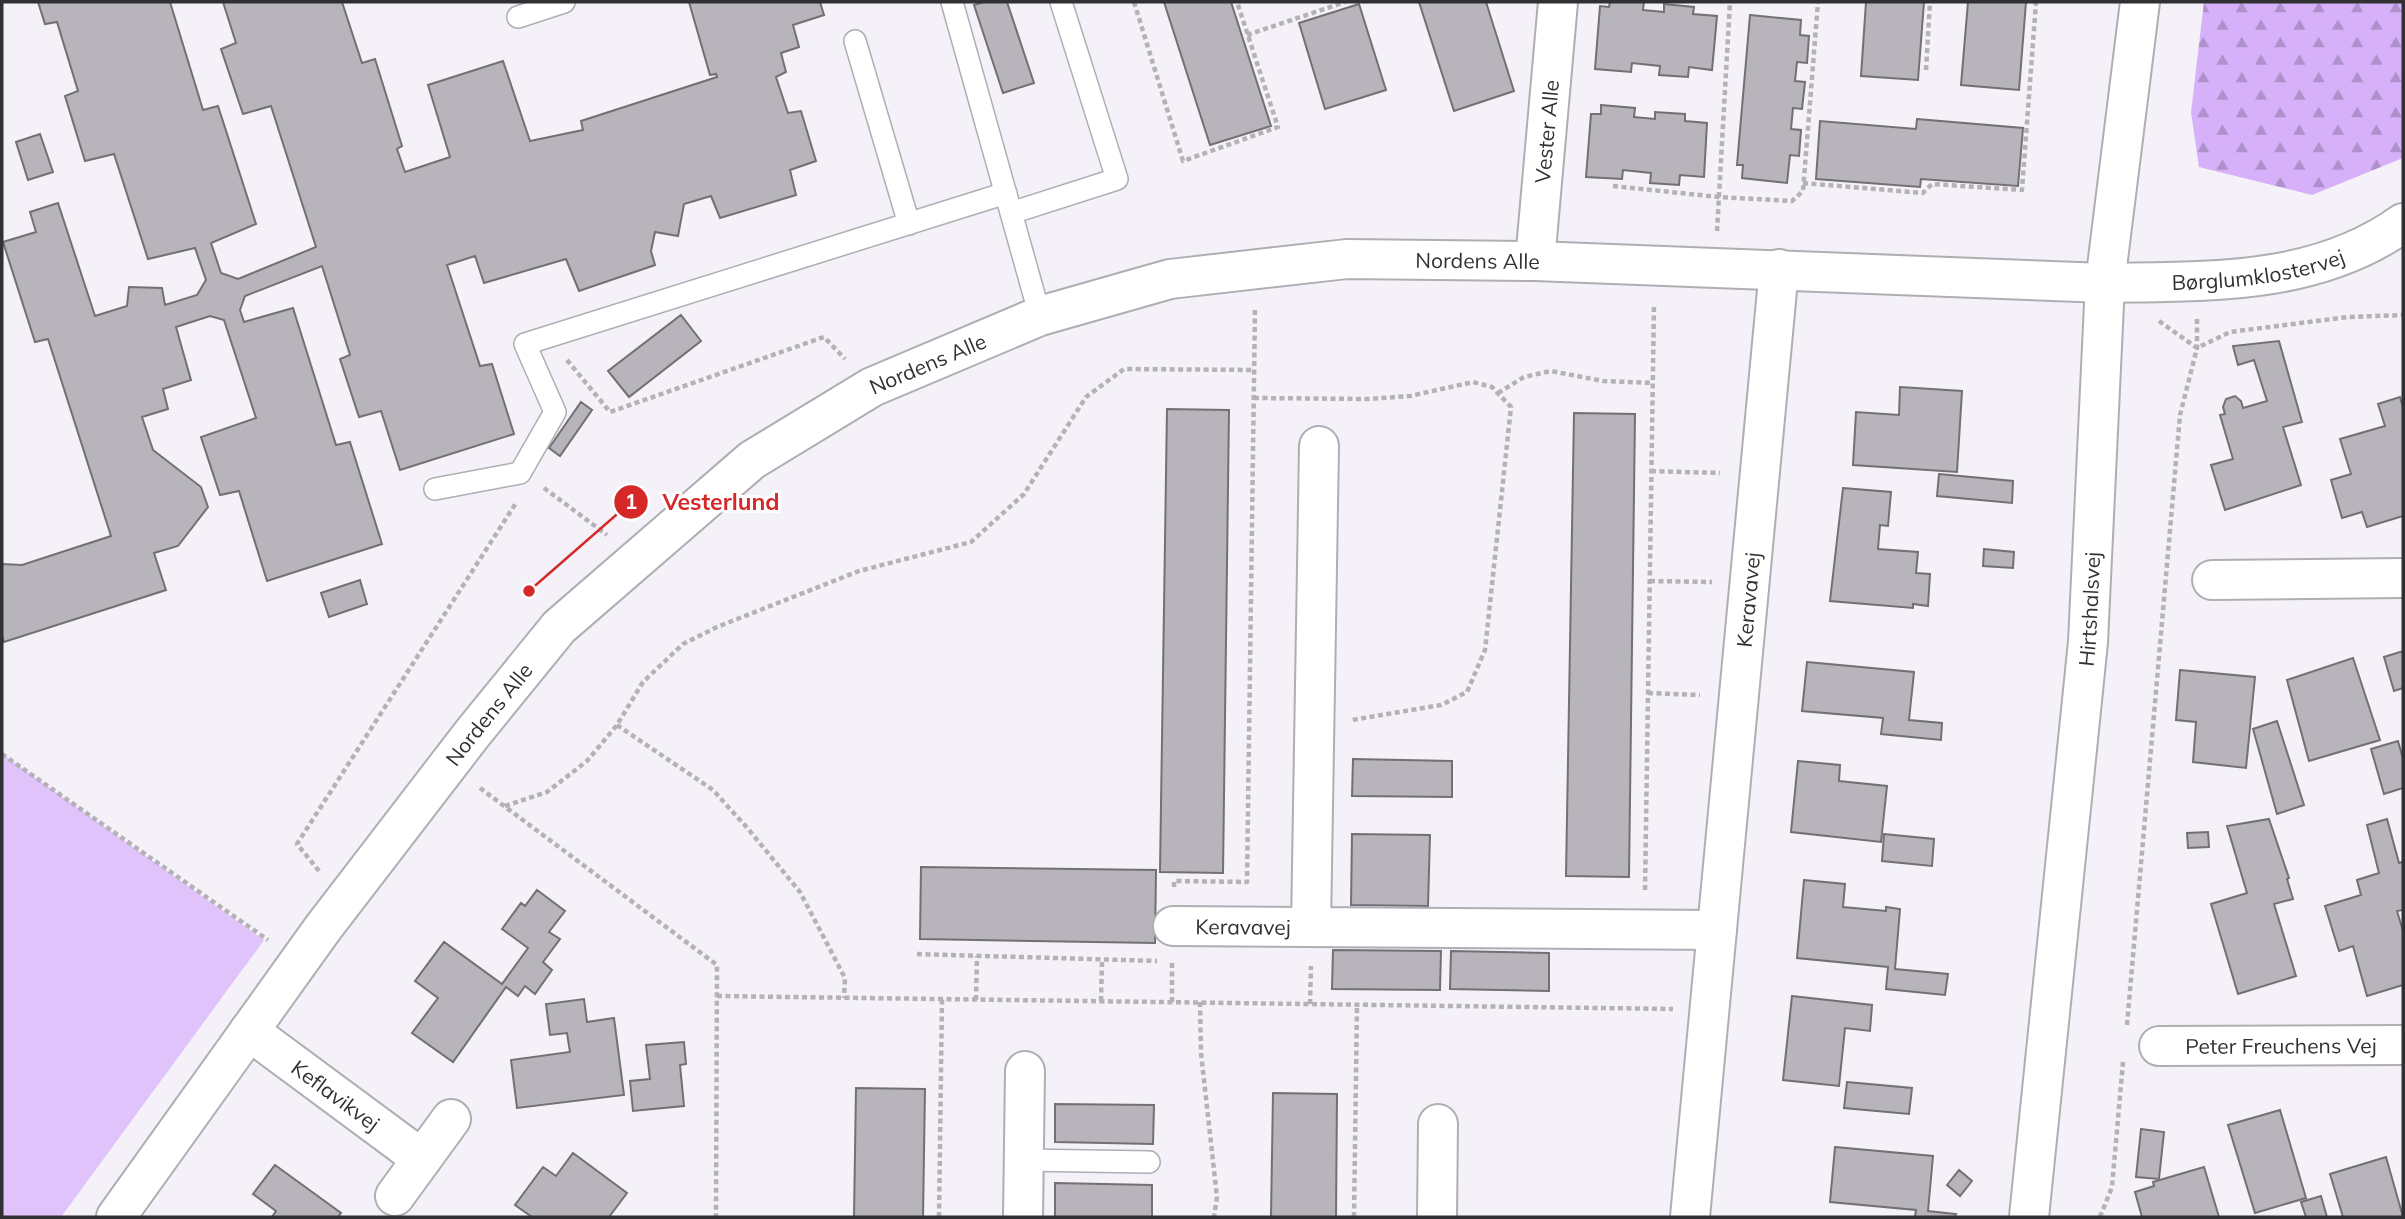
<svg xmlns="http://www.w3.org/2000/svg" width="2405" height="1219" viewBox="0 0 2405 1219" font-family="Mulish,sans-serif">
	<defs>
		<pattern id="forest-firs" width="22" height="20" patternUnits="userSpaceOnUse" patternTransform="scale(1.75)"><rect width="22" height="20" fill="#d6b1fa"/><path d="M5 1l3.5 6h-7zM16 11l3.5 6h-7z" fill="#ae90cb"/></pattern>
	</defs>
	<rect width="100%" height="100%" fill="#f4f1f8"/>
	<path fill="url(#forest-firs)" d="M2204,2H2403V158L2312,195L2199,167L2191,112Z"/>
	<path fill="#dfc3fa" d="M2,754L264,940L61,1217H2Z"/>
	<path fill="#b7b4bb" stroke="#726f75" stroke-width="2" d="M38,2H170L203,110L218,106L256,224L211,243L221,273L238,279L316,247L271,106L243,114L221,49L236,43L223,2H342L362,63L375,59L402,146L397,149L405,172L450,157L428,85L503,61L530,141L583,130L581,121L717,77L716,74L710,75L689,2H820L824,15L793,25L799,47L781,53L786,72L776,77L788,113L801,111L816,161L790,170L796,195L720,218L711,196L684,204L678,236L655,232L651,251L655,265L579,291L566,259L484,283L475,256L447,265L480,366L492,364L514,434L400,470L381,411L359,417L340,359L350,355L322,266L245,296L240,310L244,322L293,308L336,445L350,442L382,544L267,581L239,491L220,495L201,437L256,418L224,320L210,316L176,327L191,380L163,389L168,409L142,417L153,450L201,487L208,507L178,546L154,553L166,590L4,642L2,636V564L22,565L111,536L48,339L35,342L3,242L36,232L30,212L58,203L95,316L127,306L129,287L162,288L165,305L197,295L206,280L195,248L148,259L114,154L85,161L65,96L78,91L57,22L45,24Z
		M984,2H1007L1034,83L1003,93L974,5Z
		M1164,2H1231L1271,126L1210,145Z
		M1419,2H1486L1514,91L1454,111Z
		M1610,2H1644L1643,10L1664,12V4L1694,7L1693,14L1717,16L1712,70L1689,67L1688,77L1659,75L1660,66L1632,63L1631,72L1595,69L1600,6L1609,7Z
		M1866,2H1924L1918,80L1861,76Z
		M1968,2H2026L2019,90L1961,85Z
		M1359,4L1386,90L1325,109L1299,23Z
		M1750,15L1801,20L1800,35L1809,36L1807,63L1797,62L1795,81L1805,82L1802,109L1793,108L1791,129L1801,130L1799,156L1790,155L1787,183L1742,178L1743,165H1737Z
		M1601,105L1635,108L1634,117L1655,119V112L1685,114V121L1707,123L1704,177L1680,175L1679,185L1650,183L1651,173L1623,170L1622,179L1586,177L1591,114H1601Z
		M1917,119L2023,128L2018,186L1921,179L1920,187L1816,179L1820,121L1916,129Z
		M40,134L53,172L28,180L16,142Z
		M681,315L701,341L629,397L608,371Z
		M2279,341L2302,422L2283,427L2301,485L2225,510L2211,465L2233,459L2220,415L2225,414L2223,407L2226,399L2235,396L2241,401L2243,408L2267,401L2254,360L2238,365L2233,346Z
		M1900,387L1962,391L1957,472L1853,465L1856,412L1899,415Z
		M2400,397L2403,408V516L2367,527L2362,512L2342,518L2331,480L2351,474L2340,439L2385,426L2378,404Z
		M581,402L592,410L560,456L549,448Z
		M1167,409L1229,410L1223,873L1160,872Z
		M1574,413L1635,414L1629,877L1566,876Z
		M1939,474L2013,481L2012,503L1937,496Z
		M1843,488L1891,492L1888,526L1880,525L1878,549L1918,552L1916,573L1930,574L1928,606L1913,604V608L1830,601Z
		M1984,549L2014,552L2013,568L1983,566Z
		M360,580L367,604L329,617L321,593Z
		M2403,651V688L2394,691L2384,657Z
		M2353,658L2380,740L2309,761L2287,680Z
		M1807,662L1914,672L1909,720L1942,723L1941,740L1881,734L1883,718L1802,711Z
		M2180,670L2255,677L2246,768L2193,762L2196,722L2176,720Z
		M2277,721L2304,805L2277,814L2253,729Z
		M2398,741L2403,759V788L2384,794L2371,749Z
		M1353,759L1452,761V797L1352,796Z
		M1798,761L1840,765L1839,781L1887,786L1881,842L1791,832Z
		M2269,819L2289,878L2287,879L2293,899L2274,904L2296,976L2238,994L2211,904L2247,893L2227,826Z
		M2387,819L2399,863L2402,862L2403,865V910L2397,911L2403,931V985L2367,996L2353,946L2339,951L2325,906L2361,895L2357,880L2379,873L2367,825Z
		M2208,832L2209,847L2188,848L2187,833Z
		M1352,834L1430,835L1428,906L1351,905Z
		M1884,834L1934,839L1932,866L1882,861Z
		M921,867L1156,870L1155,943L920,939Z
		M1804,880L1845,884L1843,907L1886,911V907L1900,909L1895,969L1948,974L1945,995L1886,989L1888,967L1797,958Z
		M537,890L565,911L549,932L560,939L543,962L552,970L535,994L525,986L518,996L506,987L453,1062L412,1033L438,998L415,981L444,942L502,984L528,948L502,929L521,903L525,906Z
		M1333,950L1441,951L1440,990L1332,989Z
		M1451,951L1549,953V991L1450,989Z
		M1792,996L1872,1005L1870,1031L1845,1028L1839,1086L1783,1080Z
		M584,999L587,1022L614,1018L624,1095L517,1108L511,1060L570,1052L567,1033L550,1035L546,1004Z
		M684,1042L686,1064L680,1065L684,1106L633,1111L630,1081L650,1079L646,1045Z
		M1847,1082L1912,1088L1909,1114L1844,1108Z
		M856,1088L925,1089L923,1217H854Z
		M1273,1093L1337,1094L1336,1217H1271Z
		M1055,1104L1154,1105L1153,1144L1055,1142Z
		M2280,1110L2306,1198L2255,1213L2228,1125Z
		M2141,1129L2164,1132L2159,1179L2136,1177Z
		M1835,1147L1933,1156L1928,1211L1956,1214L1955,1217H1915L1916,1210L1830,1202Z
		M573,1153L627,1193L609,1217H532L515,1205L543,1167L556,1176Z
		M2386,1157L2403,1217H2343L2330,1174Z
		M275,1165L341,1213L338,1217H272L276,1211L253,1194Z
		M2204,1167L2219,1217H2142L2135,1192L2154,1186L2153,1182Z
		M1959,1170L1972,1181L1960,1196L1947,1185Z
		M1055,1183L1152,1185V1217H1055Z
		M2321,1196L2327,1217H2306L2301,1202Z"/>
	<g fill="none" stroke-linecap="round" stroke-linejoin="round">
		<g stroke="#b0adb3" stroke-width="24">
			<path id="service" d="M952,2L1040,316
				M518,17L564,2
				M855,41L909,224
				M1011,213L1117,179L1061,2
				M435,489L520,473L555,412L525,344L1006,193
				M1024,1160L1149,1162"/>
		</g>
		<g stroke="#b0adb3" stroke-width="42">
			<g id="minor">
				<path id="s1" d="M1535,261L1558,2"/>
				<path id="s2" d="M2105,283C2208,281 2315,286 2403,223"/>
				<path d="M2212,580L2403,578"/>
				<path id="s3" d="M1173,926L1717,930"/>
				<path d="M1311,927L1319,446"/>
				<path id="s4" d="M249,1031L422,1159"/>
				<path id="s5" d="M2159,1046L2403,1045"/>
				<path d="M395,1196L451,1119"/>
				<path d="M1023,1217L1025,1071"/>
				<path d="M1437,1217L1438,1124"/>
				<path id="s6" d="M1690,1217L1779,269"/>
			</g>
		</g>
		<g stroke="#b0adb3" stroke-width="42">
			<g id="tertiary">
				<path id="s7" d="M116,1217L323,928L472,734L559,627L752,460L872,387L1040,316L1170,279L1347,259L1535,261L2105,283"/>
				<path id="s8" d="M2029,1217L2088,642L2105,283L2140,2"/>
			</g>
		</g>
		<path stroke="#b4b1b7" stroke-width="4.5" stroke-dasharray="5 3.5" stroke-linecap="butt" d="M1134,2L1183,161L1278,127L1237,2
			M1247,35L1345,2
			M1926,70L1930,2
			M1803,183L1923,193L1932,184L2022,190L2036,2
			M1613,186L1719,197L1792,201L1803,191L1818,2
			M1717,231L1730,2
			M2159,321L2197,348L2230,332L2348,317L2403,315
			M567,360L610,412L824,337L845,359
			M1498,393L1524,377L1551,371L1603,381L1653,383
			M1254,398L1369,399L1410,396L1473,382L1492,387L1511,407L1485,650L1467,692L1441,705L1352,720
			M1651,471L1720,473
			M544,488L607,535
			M1650,581L1712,582
			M1648,693L1700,695
			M617,725L713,790L749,830L800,892L845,978L844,998
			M2,754L268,940
			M480,788L717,965L716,1217
			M505,806L547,792L587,761L617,725L643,682L683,644L717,627L859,571L971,542L1024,494L1086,397L1124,369L1254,370
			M319,871L297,844L516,503
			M1174,887V881L1247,882L1255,309
			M1645,890L1654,304
			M917,954L1157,961
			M717,996L1673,1009
			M976,1000L977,956
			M1101,1001L1102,960
			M1172,1002V963
			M1200,1002L1201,1053L1217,1197L1214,1217
			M1310,1004L1311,966
			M2127,1025L2180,415L2197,348V317
			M939,1217L942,999
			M1354,1217L1357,1005
			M2100,1217L2112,1187L2123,1062"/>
		<use href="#service" stroke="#fff" stroke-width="21"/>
		<use href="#minor" stroke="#fff" stroke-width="38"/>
		<use href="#tertiary" stroke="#fff" stroke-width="38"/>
	</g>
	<g text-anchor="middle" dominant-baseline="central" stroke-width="6" stroke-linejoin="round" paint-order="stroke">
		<g font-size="21" fill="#313033" stroke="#fff">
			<text stroke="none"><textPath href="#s1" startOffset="130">Vester Alle</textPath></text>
			<text stroke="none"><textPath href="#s7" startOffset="1760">Nordens Alle</textPath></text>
			<text stroke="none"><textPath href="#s2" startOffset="154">Børglumklostervej</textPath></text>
			<text stroke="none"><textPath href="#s7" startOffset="1194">Nordens Alle</textPath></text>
			<text stroke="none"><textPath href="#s6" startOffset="620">Keravavej</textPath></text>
			<text stroke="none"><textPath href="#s8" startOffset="611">Hirtshalsvej</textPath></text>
			<text stroke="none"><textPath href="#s7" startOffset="626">Nordens Alle</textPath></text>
			<text stroke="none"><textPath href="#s3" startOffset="70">Keravavej</textPath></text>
			<text stroke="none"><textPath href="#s5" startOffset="122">Peter Freuchens Vej</textPath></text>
			<text stroke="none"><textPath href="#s4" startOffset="108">Keflavikvej</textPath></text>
		</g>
	</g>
	<path fill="none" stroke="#d62828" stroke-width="2.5" d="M529 591L631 502"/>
	<g fill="#d62828" stroke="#fff" stroke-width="2.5">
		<circle cx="529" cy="591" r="7"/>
		<circle cx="631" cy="502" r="18"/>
	</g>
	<g font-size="21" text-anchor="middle" font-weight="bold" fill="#fff">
		<text x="631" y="509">1</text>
	</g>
	<g font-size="23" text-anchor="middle" font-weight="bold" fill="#d62828" stroke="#fff" stroke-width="6" stroke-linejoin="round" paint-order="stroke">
		<text x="721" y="510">Vesterlund</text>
	</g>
	<rect width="2405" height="1219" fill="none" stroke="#313033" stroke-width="7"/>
</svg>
